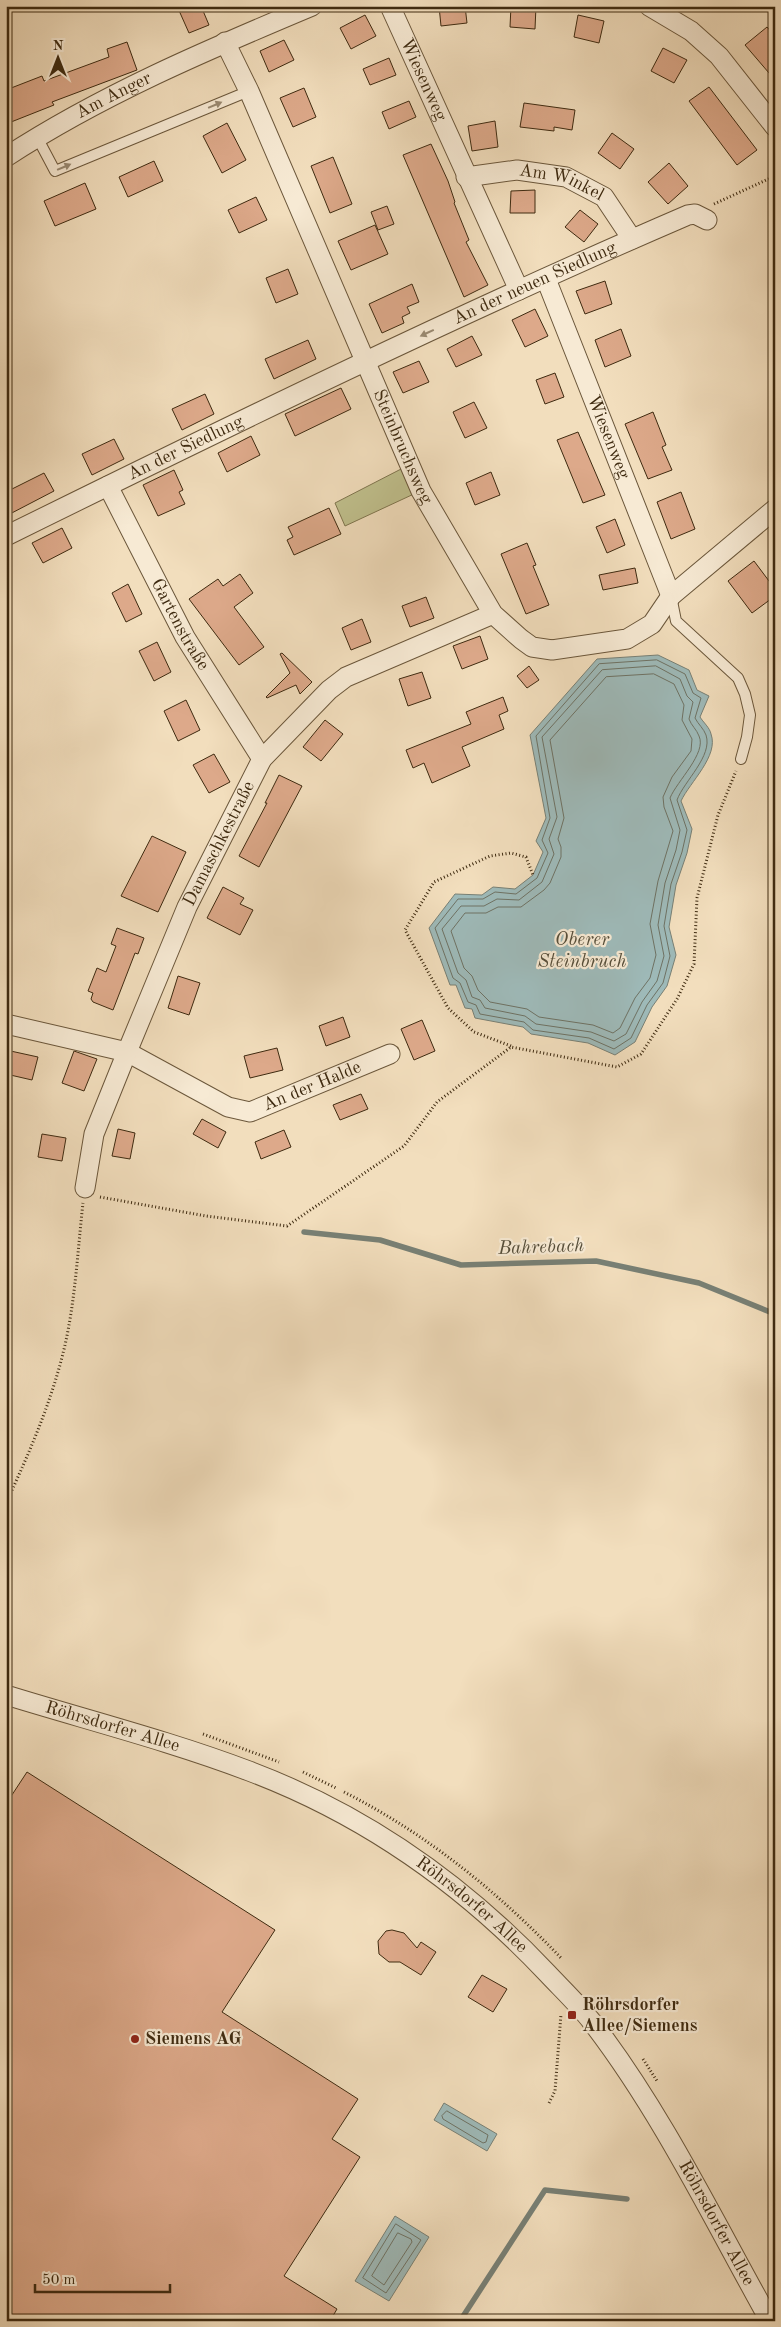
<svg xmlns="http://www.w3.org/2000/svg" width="781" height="2327" viewBox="0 0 781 2327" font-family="'Old Standard TT',serif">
	<rect width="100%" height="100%" fill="#f2debd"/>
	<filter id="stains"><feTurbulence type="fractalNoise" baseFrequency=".004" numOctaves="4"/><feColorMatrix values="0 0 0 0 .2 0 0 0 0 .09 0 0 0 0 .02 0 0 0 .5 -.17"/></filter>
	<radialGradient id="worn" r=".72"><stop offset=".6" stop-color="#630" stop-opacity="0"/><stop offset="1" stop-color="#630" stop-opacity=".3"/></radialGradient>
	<path fill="#c0c08d" stroke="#7f754e" d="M403,468L416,493L345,526L335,503Z"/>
	<path fill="#9ebab9" stroke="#788075" d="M658,655L689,670L697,690L709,696L700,717C703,722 710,728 711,734C719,756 690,782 681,801L692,829L687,853L676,885L669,927L676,955L667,986L652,1007L635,1042L615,1055L588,1043L531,1034L523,1027L475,1018L472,1009L465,1008L456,985H450L429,928L455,894L482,895L493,887L515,889L533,875L543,852L536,841L546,818L530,735L597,659Z
		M444,2103L497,2134L487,2151L434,2120Z
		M395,2216L429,2237L389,2301L355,2281Z"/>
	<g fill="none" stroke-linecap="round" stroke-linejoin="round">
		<path stroke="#6e7264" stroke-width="1" d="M657,660L685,674L693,693L701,698L695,718C698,724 704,729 706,735C713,756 684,781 677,800L687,830L682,852L671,884L664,926L670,956L663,983L647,1005L631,1038L614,1049L589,1038L533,1030L524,1022L480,1014L476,1005L468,1002L460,983L453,978L435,928L458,899H483L495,892L516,894L537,878L548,853L542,840L550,818L536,736L599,664Z
			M656,666L680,679L687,696L693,702L689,719C691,725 697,730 699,736C707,753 677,781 670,798L680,830L676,850L665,883L658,925L664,956L657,981L642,1002L626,1034L614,1041L591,1032L536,1024L525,1016L485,1008L480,1000L472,997L466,980L458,973L442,929L461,906H484L497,899L519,900L542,882L554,854L549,839L557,817L542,737L602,670Z
			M654,674L674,684L684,705L682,720L692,739L691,751L672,777L663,797L664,807L673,831L658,881L650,924L656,955L650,978L635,998L620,1028L613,1033L593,1025L539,1017L527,1009L490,1002L478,990L472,976L464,968L451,931L465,913H486L498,907H521L544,890L550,883L561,857V847L558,839L564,818L550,740L606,677Z
			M447,2111L488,2135L486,2142L483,2143L443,2119L442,2116Z
			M396,2224L421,2240L386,2293L363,2278Z
			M398,2233L411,2239L412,2242L384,2285L372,2276Z"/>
		<path stroke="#788075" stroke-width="5.5" d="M304,1232L380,1240L461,1265L596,1261L699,1283L775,1314
			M460,2321L545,2190L627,2199"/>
	</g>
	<path fill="#dda98a" stroke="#3e2a10" d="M177,6H201L209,25L189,33Z
		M439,6H465L467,23L441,26Z
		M511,6H536L535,29L510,27Z
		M365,15L376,36L351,49L340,28Z
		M578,15L604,21L599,43L574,37Z
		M767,27L775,36V80L745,45Z
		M284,40L294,60L269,72L260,51Z
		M127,42L137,70L52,102L54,105L6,124V90L42,76L44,81L109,57L107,49Z
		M663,48L687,60L674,83L651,71Z
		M389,58L396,75L370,85L363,69Z
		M709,87L757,150L737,165L689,101Z
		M304,88L316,117L293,127L280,98Z
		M409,101L416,117L389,129L382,112Z
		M524,103L575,110L572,130L554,127V131L520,127Z
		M495,121L498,147L472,151L468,126Z
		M227,123L246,160L222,173L203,136Z
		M612,133L634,149L620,169L598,153Z
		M431,144L448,181L455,202L454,203L469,240L466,242L488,285L464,297L403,155Z
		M333,157L352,204L330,213L311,166Z
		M154,161L163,181L128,197L119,177Z
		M669,163L688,186L668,204L648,182Z
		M85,183L96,209L55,226L44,201Z
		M535,190V213H510L511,191Z
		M256,197L267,220L239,233L228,210Z
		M387,206L394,224L378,230L371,212Z
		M580,210L598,224L584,242L565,227Z
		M375,225L388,254L351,270L338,241Z
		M288,269L298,294L276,303L266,278Z
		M605,281L612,304L585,314L576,291Z
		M412,284L419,302L407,307L410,313L402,317L404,323L382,333L369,304Z
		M535,309L548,336L525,347L512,320Z
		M621,329L631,356L605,367L595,340Z
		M472,336L482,355L456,367L447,349Z
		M308,340L316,359L274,379L265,359Z
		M419,361L429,382L403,393L393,372Z
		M555,373L564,397L545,404L536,380Z
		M341,388L351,409L295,436L285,414Z
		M205,394L214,414L182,430L172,409Z
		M474,402L487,428L465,438L453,412Z
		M653,412L666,445L662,447L672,470L648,479L625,424Z
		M578,432L605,495L583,503L557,440Z
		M251,436L260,455L227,472L218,453Z
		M114,439L124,459L92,475L82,454Z
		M174,470L183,490L179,492L185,504L158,516L143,485Z
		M491,472L500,495L475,505L466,483Z
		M44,473L54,491L6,516V492Z
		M681,492L695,529L671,539L657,502Z
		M329,508L341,534L294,555L287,540L293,537L288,527Z
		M615,519L625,545L607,553L596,527Z
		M62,528L72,548L43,563L32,543Z
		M527,543L536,565L533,566L549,605L526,614L501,554Z
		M754,561L775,589V596L752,613L728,581Z
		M635,568L638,583L603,590L599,575Z
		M240,574L253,593L234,607L264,647L239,665L189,599L218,579L223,586Z
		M128,584L142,614L126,622L112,593Z
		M426,597L434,618L410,627L402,606Z
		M362,619L371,642L351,650L342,628Z
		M480,636L488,659L462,669L453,646Z
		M157,642L171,672L154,681L139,651Z
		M282,653L312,682L300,694L296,685L267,698L266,697L290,673L280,654Z
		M529,666L539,680L527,688L517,676Z
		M422,672L431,698L408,706L399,679Z
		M503,697L508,711L499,715L504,729L462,747L470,766L432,783L424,763L413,768L406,750L471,724L466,712Z
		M186,700L200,730L178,741L164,711Z
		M325,720L343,734L321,761L303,747Z
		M214,754L230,782L209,793L193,765Z
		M279,775L302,786L259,867L239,856L267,803H265Z
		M152,836L186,852L158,912L121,896Z
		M223,887L244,898L240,904L253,910L240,935L207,918Z
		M117,928L144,938L138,954L135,953L113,1010L93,1002L91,999L93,993L88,991L97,968L106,972L116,946L111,944Z
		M178,976L200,983L189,1015L168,1008Z
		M343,1017L350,1037L326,1046L319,1026Z
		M422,1020L435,1051L414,1060L401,1029Z
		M277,1048L283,1070L250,1078L244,1056Z
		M6,1050L38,1057L32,1080L6,1074Z
		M74,1051L97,1059L84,1091L62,1083Z
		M361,1094L368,1109L340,1120L333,1105Z
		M202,1119L226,1132L218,1148L193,1134Z
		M118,1129L135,1133L130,1159L112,1156Z
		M284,1130L291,1147L261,1159L255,1142Z
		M42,1134L66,1138L62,1161L38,1157Z
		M27,1772L275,1930L222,2012L358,2099L332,2139L360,2157L284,2276L337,2309L330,2321H6V1804Z
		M392,1930L404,1933L417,1948L421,1942L436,1952L421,1975L400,1962H389L379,1954L378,1941L386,1931Z
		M482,1975L507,1989L493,2012L468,1997Z"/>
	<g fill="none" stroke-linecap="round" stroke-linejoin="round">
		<g stroke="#6b573b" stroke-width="12">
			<path id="lane" d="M37,137L55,171L249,91
				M671,596L676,621L738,678L745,694L750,715L747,737L741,759"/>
		</g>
		<g stroke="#6b573b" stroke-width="21">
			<g id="street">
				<path id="s1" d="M390,6L519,290"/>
				<path d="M649,6L691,31L719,56L775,127"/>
				<path id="s2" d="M225,42L249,91L421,491L493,614L521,639L532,647L552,650L627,639L652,624L671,596L775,509"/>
				<path id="s3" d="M6,157C101,95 207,50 312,6"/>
				<path id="s4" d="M466,177L517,170L566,177L604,197L632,239"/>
				<path id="s5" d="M546,279L671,596"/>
				<path id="s6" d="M108,486L185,637L262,759"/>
				<path id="s7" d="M6,536C231,425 458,314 688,215L695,214L707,220"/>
				<path id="s8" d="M6,1024L127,1052L228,1107L250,1112L390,1054"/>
				<path id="s9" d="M85,1188L94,1134L127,1052L187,907L262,759L329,690L346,677L493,614"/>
				<path id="s10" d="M6,1695C87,1720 170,1741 249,1771C363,1814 463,1884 547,1973C562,1989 579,2005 592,2022C662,2113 714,2221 770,2321"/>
			</g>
		</g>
		<path stroke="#3e2a10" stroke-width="3" stroke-dasharray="1 2.5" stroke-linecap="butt" d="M714,204L775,176
			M511,1046L474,1032L448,1008L405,930L434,882L490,856L511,853L526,857L533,875
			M100,1197L206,1216L287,1226L404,1146L437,1102L511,1047L617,1067L641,1054L677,999L694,964L697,898L718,815L736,771
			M6,1503C27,1458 48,1410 61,1361C75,1310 77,1256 83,1203
			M203,1734L279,1762
			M303,1772L336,1788
			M344,1792C427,1834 498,1892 562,1959
			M643,2059L657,2081
			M549,2103L555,2091L561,2014"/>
		<use href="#lane" stroke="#f7ead4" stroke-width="10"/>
		<use href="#street" stroke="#f7ead4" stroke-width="19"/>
	</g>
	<defs><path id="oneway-solid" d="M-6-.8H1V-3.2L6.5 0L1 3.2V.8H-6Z" transform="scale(1.25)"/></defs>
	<g fill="#9a8a72">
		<use href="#oneway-solid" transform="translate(215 105) rotate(-23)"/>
		<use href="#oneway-solid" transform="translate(64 167) rotate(-23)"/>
		<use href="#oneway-solid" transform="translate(427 333) rotate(155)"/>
	</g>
	<g fill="#8f2418" stroke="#f7ead4" stroke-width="2">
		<rect x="567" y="2010" width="10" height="10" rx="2.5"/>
		<circle cx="135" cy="2039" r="5"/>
	</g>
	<g text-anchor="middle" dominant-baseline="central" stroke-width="4.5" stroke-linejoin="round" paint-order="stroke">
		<g font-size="18" fill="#3e2a10" stroke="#f7ead4">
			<text stroke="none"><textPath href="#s1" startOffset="81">Wiesenweg</textPath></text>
			<text stroke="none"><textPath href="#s3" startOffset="124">Am Anger</textPath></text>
			<text stroke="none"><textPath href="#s4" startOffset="98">Am Winkel</textPath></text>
			<text stroke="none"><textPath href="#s7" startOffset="586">An der neuen Siedlung</textPath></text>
			<text stroke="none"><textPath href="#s5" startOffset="170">Wiesenweg</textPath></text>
			<text stroke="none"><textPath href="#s2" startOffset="442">Steinbruchsweg</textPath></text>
			<text stroke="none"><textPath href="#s7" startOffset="200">An der Siedlung</textPath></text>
			<text stroke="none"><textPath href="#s6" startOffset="156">Gartenstraße</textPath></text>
			<text stroke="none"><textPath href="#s9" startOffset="371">Damaschkestraße</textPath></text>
			<text stroke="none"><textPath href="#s8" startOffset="329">An der Halde</textPath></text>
			<text stroke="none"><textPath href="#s10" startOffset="111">Röhrsdorfer Allee</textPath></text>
			<text stroke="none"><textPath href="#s10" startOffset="516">Röhrsdorfer Allee</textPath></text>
			<text stroke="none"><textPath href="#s10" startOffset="921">Röhrsdorfer Allee</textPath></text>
		</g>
		<g font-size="18" font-weight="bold" fill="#3e2a10" stroke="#f7ead4" text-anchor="start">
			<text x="582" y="2005">Röhrsdorfer<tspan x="582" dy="21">Allee/Siemens</tspan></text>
			<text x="145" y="2039">Siemens AG</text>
		</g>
		<g font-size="19" font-style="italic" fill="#564e3a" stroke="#f7ead4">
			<text x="582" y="940">Oberer<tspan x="582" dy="22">Steinbruch</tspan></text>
			<text transform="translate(541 1248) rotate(-2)">Bahrebach</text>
		</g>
	</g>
	<rect width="781" height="2327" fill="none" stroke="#f2debd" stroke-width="25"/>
	<rect x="8" y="8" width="766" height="2312" fill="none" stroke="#3e2a10" stroke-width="2.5"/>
	<rect x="12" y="12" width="756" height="2302" fill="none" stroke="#3e2a10"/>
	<g transform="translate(58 58)" stroke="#f7ead4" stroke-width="4" paint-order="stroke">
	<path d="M0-4L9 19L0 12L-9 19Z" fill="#3e2a10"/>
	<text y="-8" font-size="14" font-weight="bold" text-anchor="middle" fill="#3e2a10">N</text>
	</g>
	<path d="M35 2284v8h135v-8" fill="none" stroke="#3e2a10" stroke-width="2.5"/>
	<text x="42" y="2284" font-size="15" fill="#3e2a10" stroke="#f7ead4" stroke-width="4" paint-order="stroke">50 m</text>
	<rect width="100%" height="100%" filter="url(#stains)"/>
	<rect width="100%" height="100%" fill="url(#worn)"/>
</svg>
